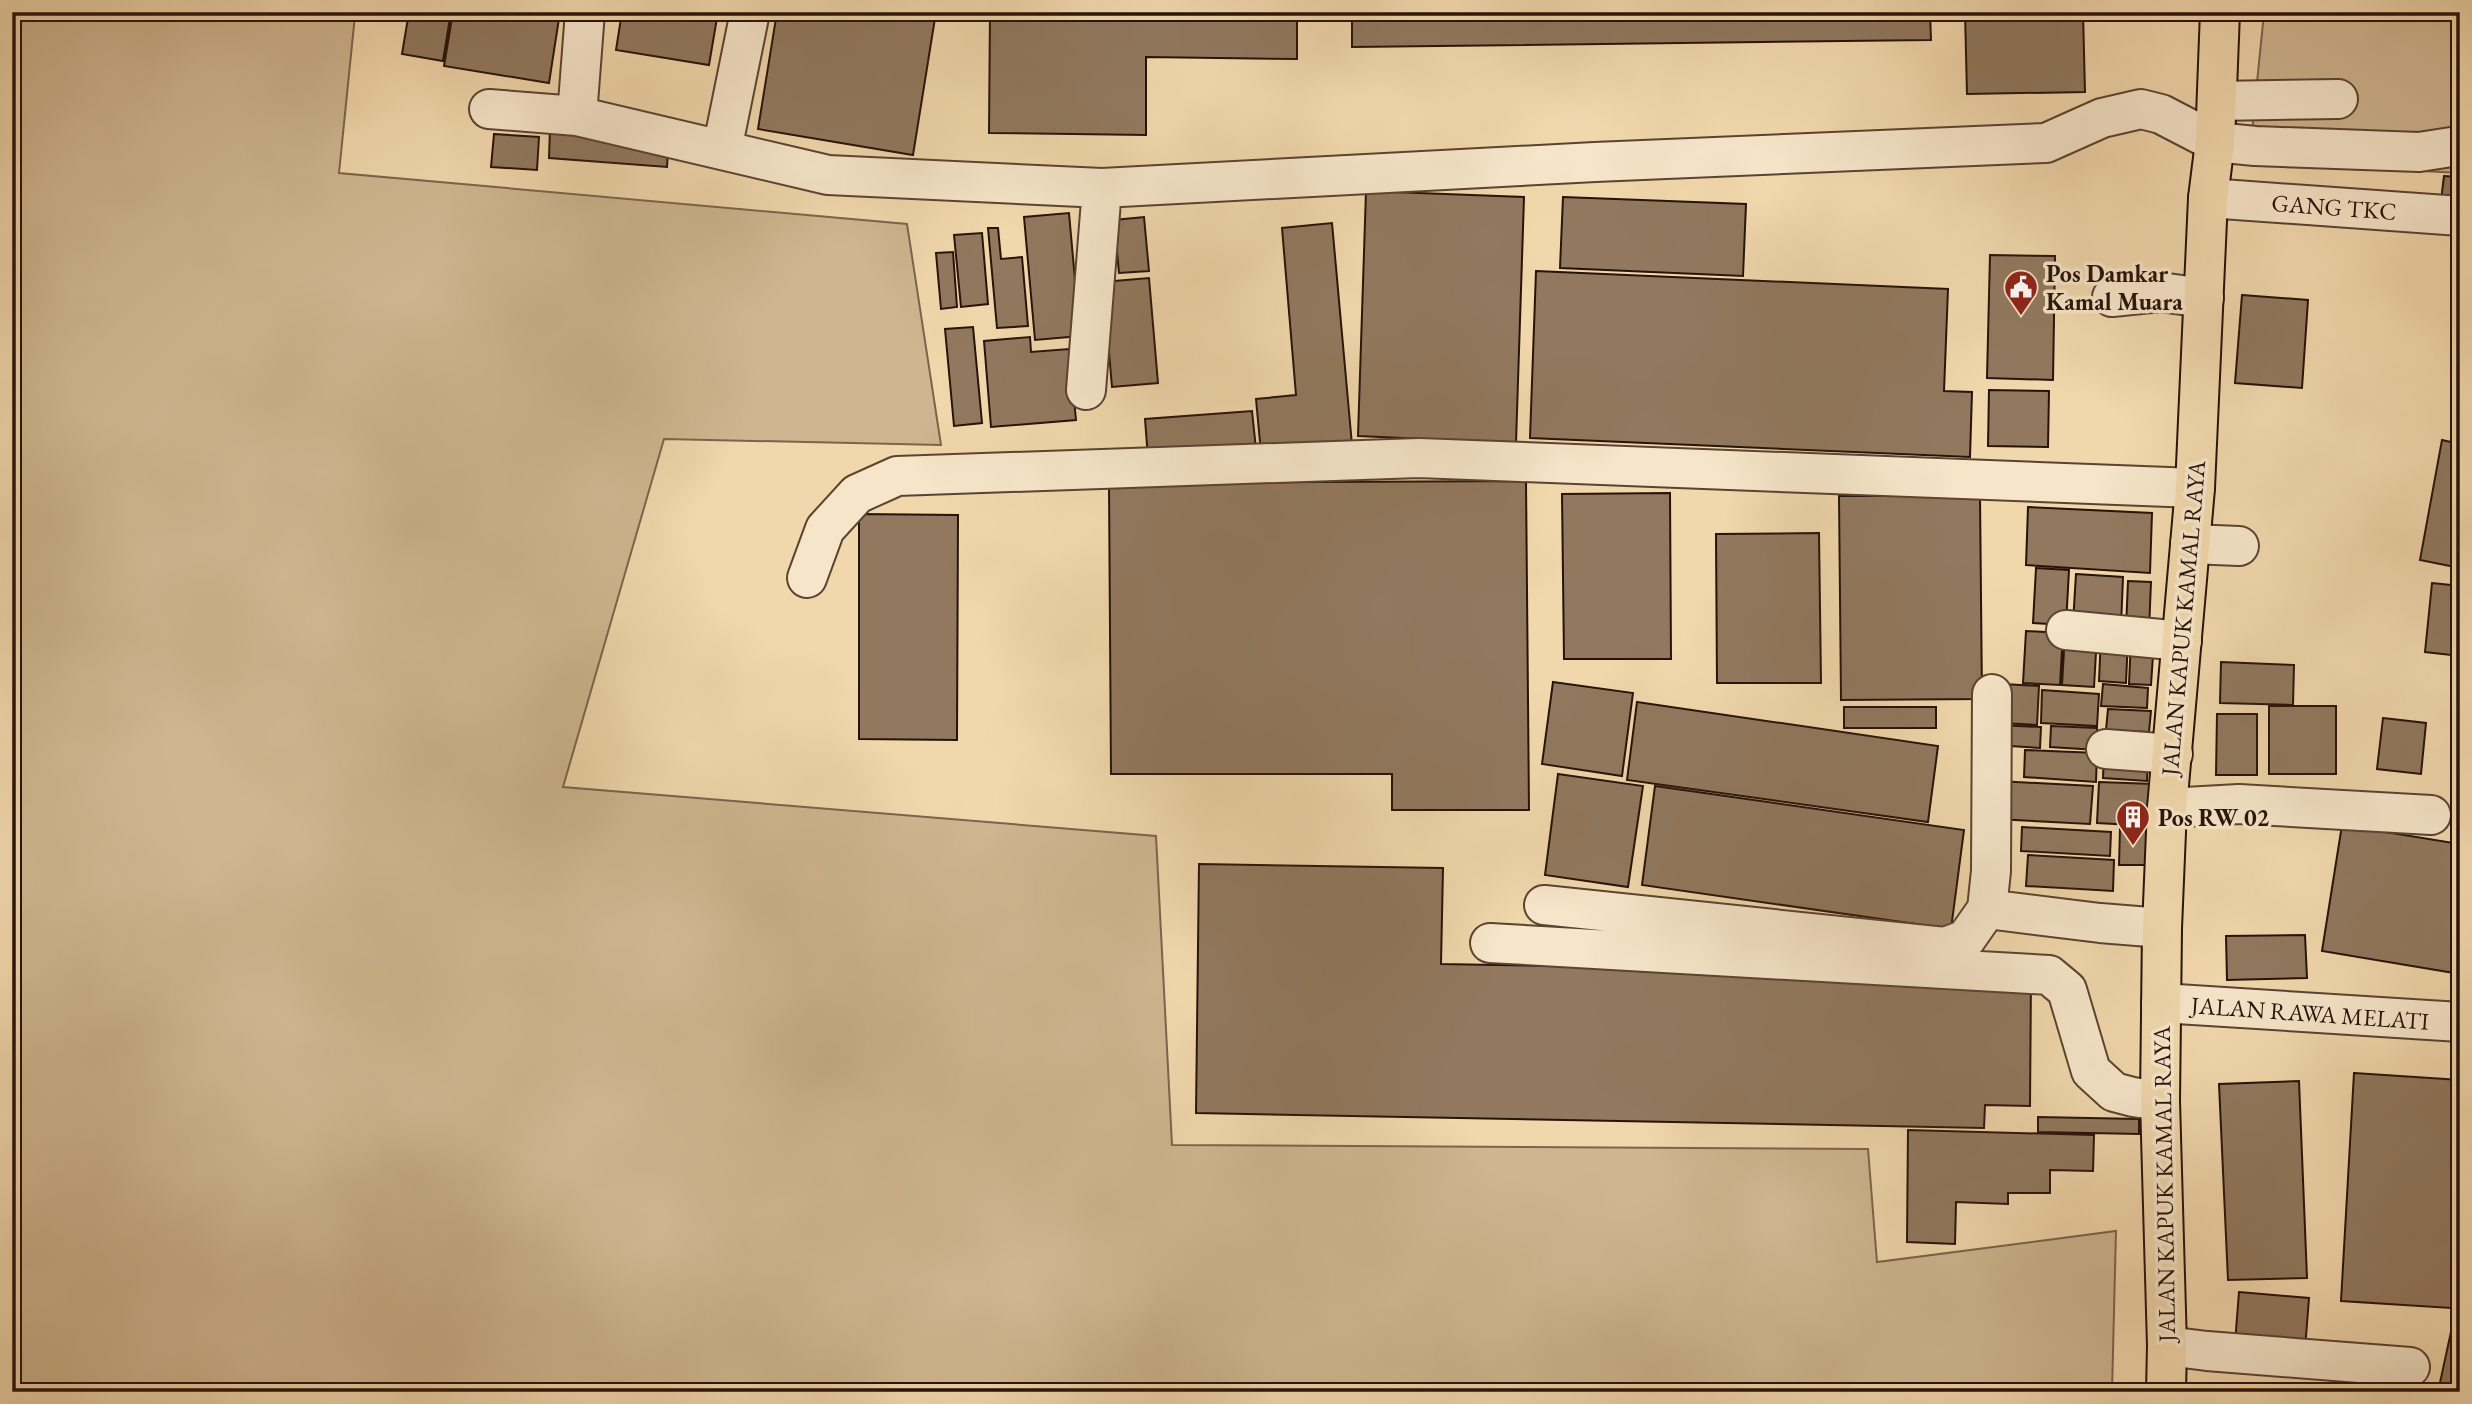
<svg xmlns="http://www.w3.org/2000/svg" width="2472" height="1404" viewBox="0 0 2472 1404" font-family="'EB Garamond',serif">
	<rect width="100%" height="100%" fill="#f1d7ac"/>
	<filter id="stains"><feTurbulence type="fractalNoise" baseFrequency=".00286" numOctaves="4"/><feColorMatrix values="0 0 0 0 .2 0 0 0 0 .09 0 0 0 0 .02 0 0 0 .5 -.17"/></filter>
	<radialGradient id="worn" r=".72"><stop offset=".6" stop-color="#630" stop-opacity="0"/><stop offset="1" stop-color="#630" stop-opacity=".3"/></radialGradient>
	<path fill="#cfb690" stroke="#7c644d" stroke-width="2" d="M12,12H333L355,15L339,173L907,224L941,445L664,439L563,787L1156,836L1172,1145L1868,1149L1877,1262L2116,1231L2112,1392H12Z
		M2460,12V173L2249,162L2264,13Z"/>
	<path fill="#91785e" stroke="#29120a" stroke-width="2" d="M409,12H451L443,61L402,54Z
		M453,12H560L549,83L444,66Z
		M622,12H718L709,65L616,50Z
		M777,12H936L913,155L758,129Z
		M990,12H1297V59L1146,57V135L989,133Z
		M1352,12H1930L1931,40L1352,47Z
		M1965,12H2083L2085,92L1967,94Z
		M550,128L668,151L667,167L549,158Z
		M494,134L539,137L537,170L491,167Z
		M2444,176L2460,177V212L2440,209Z
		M1366,191L1524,197L1516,443L1358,436Z
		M1563,197L1746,204L1743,276L1560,268Z
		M1069,213L1080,336L1035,340L1024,217Z
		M1144,217L1149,271L1119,273L1114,220Z
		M1332,223L1352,445L1261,453L1256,399L1296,395L1282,228Z
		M988,228H998L1001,259L1022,257L1028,326L997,328Z
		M982,233L988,304L961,307L954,235Z
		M953,252L957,307L941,309L936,253Z
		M1990,255L2055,256L2053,380L1987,378Z
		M1536,271L1948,289L1944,391L1972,392L1970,457L1530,438Z
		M1149,278L1158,383L1112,387L1103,282Z
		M2242,295L2308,300L2302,388L2235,383Z
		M973,327L982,423L954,426L945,329Z
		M1030,337L1031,352L1069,349L1076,420L991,427L984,341Z
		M1989,390L2049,391L2048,447L1988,446Z
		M1252,411L1256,449L1148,458L1145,419Z
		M2442,440L2460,444V568L2420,560Z
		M1526,481L1529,810H1392V774H1111L1109,483Z
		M1670,493L1671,659H1564L1562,494Z
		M1839,496H1980L1982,699L1841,700Z
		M2028,507L2152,513L2150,573L2026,565Z
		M859,514L958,515L957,740L859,739Z
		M1819,533L1821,683H1717L1716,534Z
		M2036,568L2069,570L2066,625L2033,623Z
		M2076,574L2123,577L2121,626L2073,623Z
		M2128,581L2151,582L2149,630L2126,629Z
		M2432,583L2460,586V656L2425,652Z
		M2026,631L2063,633L2060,685L2023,683Z
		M2065,633L2097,635L2094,687L2062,685Z
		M2101,636L2128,638L2126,683L2099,681Z
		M2131,639L2154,640L2151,685L2129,684Z
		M2221,662L2294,665L2293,705L2220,703Z
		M1553,682L1633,693L1622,776L1542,764Z
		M2003,684L2039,686L2037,725L2002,723Z
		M2103,684L2148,688L2147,708L2101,706Z
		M2042,690L2099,694L2097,726L2041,723Z
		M1637,702L1938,746L1928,822L1627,780Z
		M2269,706H2336V774H2269Z
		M1844,707H1936V728H1844Z
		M2108,709L2151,711L2149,732L2106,730Z
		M2217,714H2257V775H2216Z
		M2383,718L2426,723L2421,774L2377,769Z
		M1996,725L2041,727L2040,748L1994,745Z
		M2051,726L2097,728V750L2050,747Z
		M2025,750L2097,753L2096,782L2024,777Z
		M2104,752L2148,755L2147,781L2103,778Z
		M1558,774L1643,786L1628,887L1545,875Z
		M1998,781L2093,786L2090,824L1996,819Z
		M2099,782L2154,784L2152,826L2097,823Z
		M1655,786L1964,830L1951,929L1642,885Z
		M2342,825L2460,844V974L2322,951Z
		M2022,827L2111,832L2110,856L2021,851Z
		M2120,828L2148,829L2147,865H2119Z
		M2028,855L2114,860L2113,891L2026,886Z
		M1199,864L1443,868L1441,964L2031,975L2030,1106L1985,1105L1984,1128L1196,1113Z
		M2305,935L2307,978L2227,980L2226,936Z
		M2354,1073L2460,1080V1163L2451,1308L2341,1301Z
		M2299,1081L2307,1278L2228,1280L2219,1084Z
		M2038,1117L2139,1119V1134L2038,1132Z
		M1908,1130L2094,1135L2093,1171L2050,1170V1193H2008V1204L1956,1202L1955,1244L1907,1242Z
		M2460,1290V1392H2438Z
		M2239,1292L2309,1298L2305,1349L2235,1343Z"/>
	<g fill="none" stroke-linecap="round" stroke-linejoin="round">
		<g stroke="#5b4332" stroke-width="42">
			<path id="minor" d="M2217,101L2338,99
				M489,109L577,116L828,175L1102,188L1595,162L2046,143L2102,118L2141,109L2161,114L2215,142L2255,146L2419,152L2458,146
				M577,116L585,12
				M722,150L750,12
				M2208,198L2460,216
				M2112,297L2160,292L2204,298
				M1086,390L1102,188
				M2190,544L2239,546
				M807,578L825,529L857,494L897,476L1419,458L2195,488
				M2066,630L2182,641
				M2106,749L2173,754
				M2167,808L2239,804L2431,815
				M1544,905L1945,947L1966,939L1987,909L1991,871L1992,694
				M1987,909L2100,923L2162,928
				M1490,943L2049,975L2067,990L2091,1071L2114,1092L2133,1097L2160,1101
				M2161,1003L2460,1022
				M2167,1346L2207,1351L2410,1367"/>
		</g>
		<g stroke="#29120a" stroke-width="42">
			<path id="major" d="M2166,1392L2167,1346L2160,1101L2162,928L2167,808L2195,488L2208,198L2215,142L2220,12"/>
		</g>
		<use href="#minor" stroke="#f6e5c9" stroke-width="38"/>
		<use href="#major" stroke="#f1d7ac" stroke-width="38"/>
	</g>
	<defs>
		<g id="civic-pin" transform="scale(1.75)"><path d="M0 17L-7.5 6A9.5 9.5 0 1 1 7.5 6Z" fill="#8f2418" stroke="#f6e5c9"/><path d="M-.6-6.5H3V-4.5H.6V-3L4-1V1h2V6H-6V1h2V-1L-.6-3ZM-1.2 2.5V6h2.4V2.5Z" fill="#fff"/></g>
		<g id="building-pin" transform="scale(1.75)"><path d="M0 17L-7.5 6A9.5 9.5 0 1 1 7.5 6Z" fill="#8f2418" stroke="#f6e5c9"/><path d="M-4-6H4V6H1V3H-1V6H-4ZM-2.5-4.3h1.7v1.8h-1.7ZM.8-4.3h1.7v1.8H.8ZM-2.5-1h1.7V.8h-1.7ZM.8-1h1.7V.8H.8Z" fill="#fff"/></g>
	</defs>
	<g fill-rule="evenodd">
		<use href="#civic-pin" x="2021" y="287"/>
		<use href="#building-pin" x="2133" y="817"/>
	</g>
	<g text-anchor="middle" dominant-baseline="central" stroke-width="7" stroke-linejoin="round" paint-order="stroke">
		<g font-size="24" fill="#29120a" stroke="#f6e5c9">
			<text transform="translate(2334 207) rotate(4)">GANG TKC</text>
			<text transform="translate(2183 618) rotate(-85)">JALAN KAPUK KAMAL RAYA</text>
			<text transform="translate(2310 1013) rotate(4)">JALAN RAWA MELATI</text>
			<text transform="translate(2164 1184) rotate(-91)">JALAN KAPUK KAMAL RAYA</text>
		</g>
		<g font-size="24" font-weight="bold" fill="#29120a" stroke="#f6e5c9" text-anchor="start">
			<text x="2046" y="273">Pos Damkar<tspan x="2046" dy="28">Kamal Muara</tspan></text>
			<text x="2158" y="817">Pos RW 02</text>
		</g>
	</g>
	<rect width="2472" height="1404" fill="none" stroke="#f1d7ac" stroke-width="42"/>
	<rect x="14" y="14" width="2444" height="1376" fill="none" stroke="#29120a" stroke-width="3.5"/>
	<rect x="21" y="21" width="2430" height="1362" fill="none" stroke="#29120a" stroke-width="2"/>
	<rect width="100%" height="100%" filter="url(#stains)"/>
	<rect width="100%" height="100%" fill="url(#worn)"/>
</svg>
